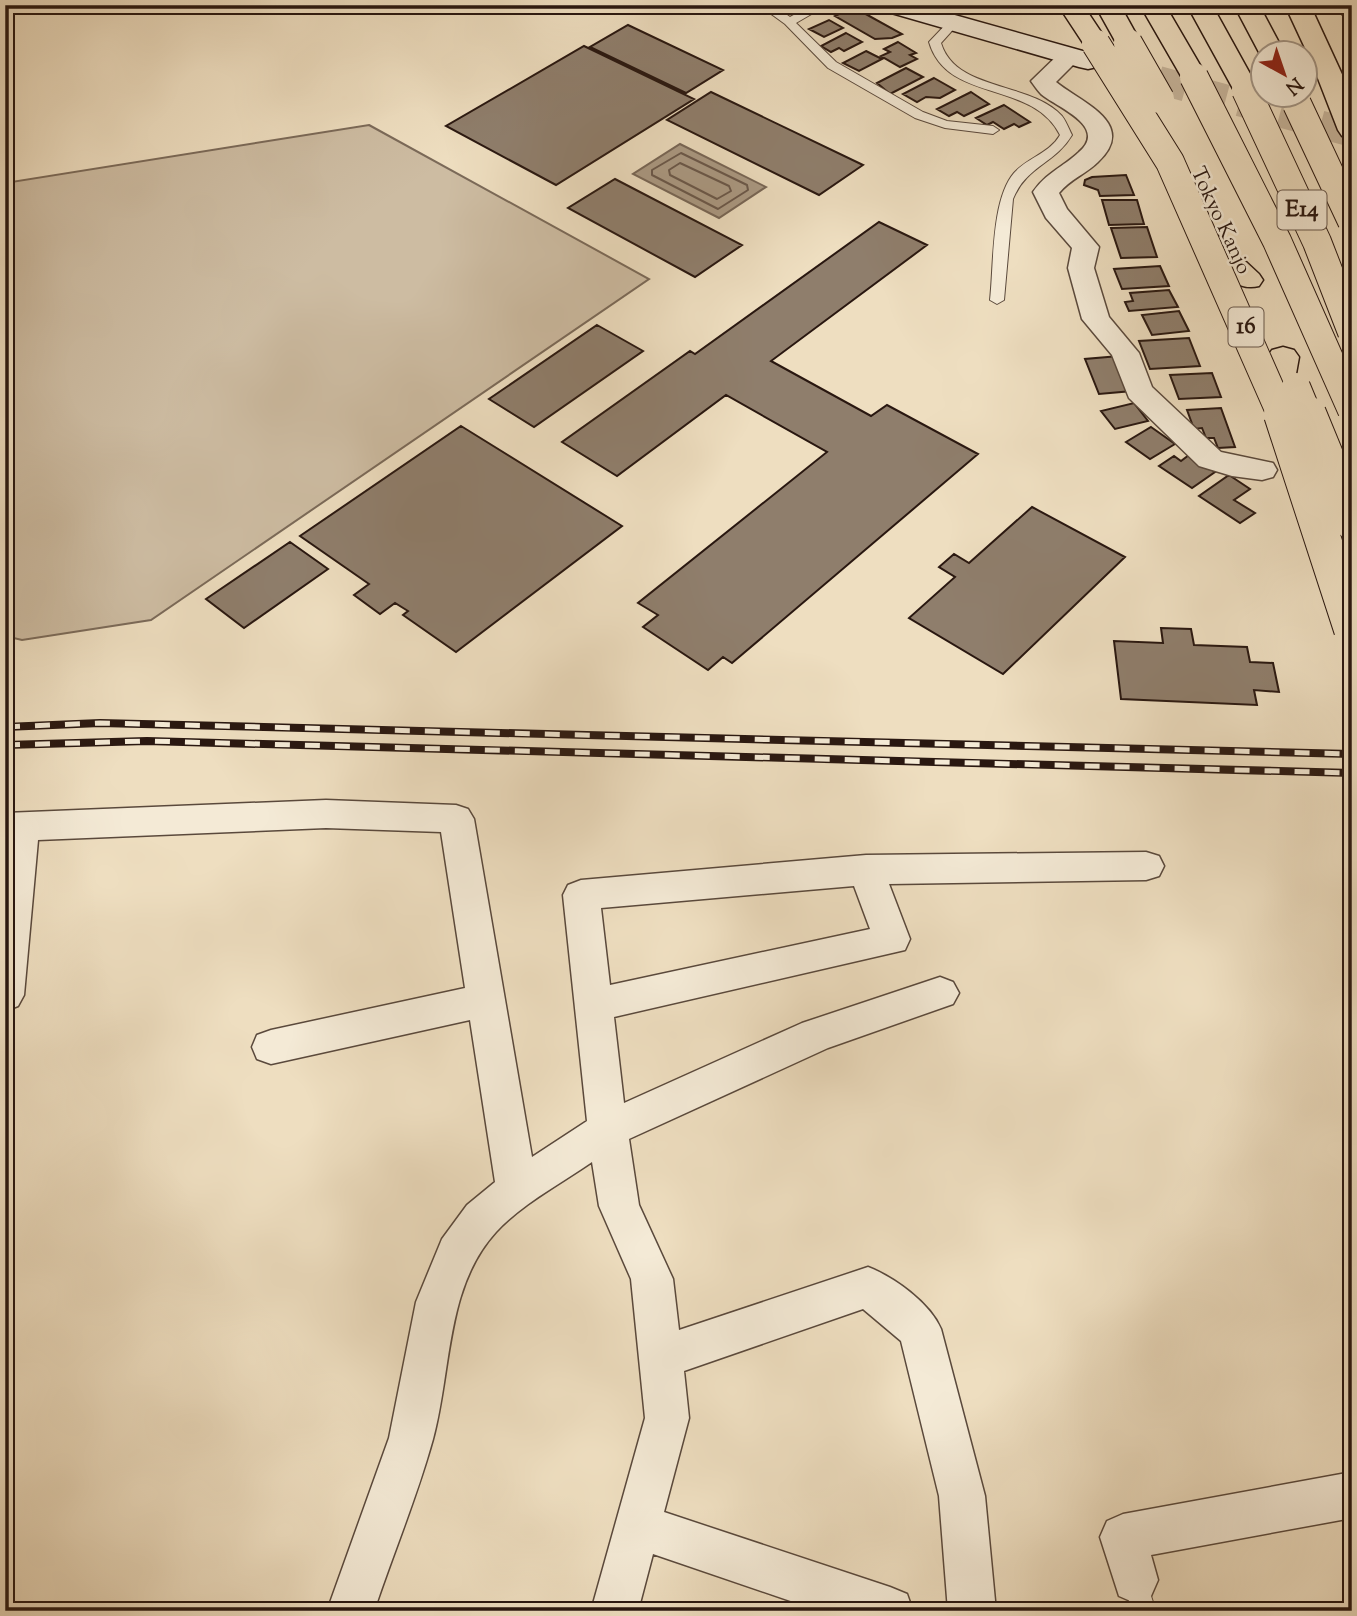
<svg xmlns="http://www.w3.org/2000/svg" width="1357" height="1616" viewBox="0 0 1357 1616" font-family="'Sorts Mill Goudy',serif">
	<rect width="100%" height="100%" fill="#eedec0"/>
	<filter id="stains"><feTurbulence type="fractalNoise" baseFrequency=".00286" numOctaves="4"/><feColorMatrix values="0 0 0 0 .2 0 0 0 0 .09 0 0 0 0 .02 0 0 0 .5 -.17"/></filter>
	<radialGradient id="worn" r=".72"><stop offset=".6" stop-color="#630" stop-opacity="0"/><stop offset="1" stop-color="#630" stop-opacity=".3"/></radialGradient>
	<path fill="#cdbca2" stroke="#7b6a59" stroke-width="2" d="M369,125L649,279L151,620L22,640L5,636V183Z"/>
	<path fill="#ab9a84" stroke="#776656" stroke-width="2" d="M680,144L766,187L719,218L633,174Z"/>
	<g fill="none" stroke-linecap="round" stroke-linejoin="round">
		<path stroke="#6a584a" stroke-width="2" d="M681,153L747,185L748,190L718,209L652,175V170Z
			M680,163L729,186L731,191L717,199L670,175L669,170Z"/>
	</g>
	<path fill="#8f7e6c" stroke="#291710" stroke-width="2" d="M853,7L902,34L892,38L875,39L835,16Z
		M829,20L843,28L824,37L809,29Z
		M628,25L723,70L686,93L590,47Z
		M846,33L862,42L844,51L839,48L831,52L821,46Z
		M898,42L916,53L910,55L917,59L900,67L881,56L890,52L884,49Z
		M584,46L694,99L556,185L446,126Z
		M866,51L882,59L859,71L843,63Z
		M906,68L923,77L890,94L877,83Z
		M934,78L955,90L940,98L926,97L917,102L903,94Z
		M711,92L863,165L819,195L667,120Z
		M971,92L989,104L964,116L957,112L949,116L937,109Z
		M1004,105L1030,122L1019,127L1014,124L1004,129L993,122L987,125L976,118Z
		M1126,175L1134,195L1100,196L1098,190L1084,185L1085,180L1092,177Z
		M615,179L742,245L695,277L568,208Z
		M1102,200H1137L1144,224L1109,225Z
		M879,222L927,245L771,361L871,416L887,405L978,454L732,663L723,657L708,670L643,627L658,615L638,603L827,452L726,395L617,476L562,442L690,351L695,354Z
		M1147,227L1157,257L1121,258L1111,228Z
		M1160,266L1169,286L1122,289L1114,269Z
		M1169,290L1178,307L1129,311L1125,302L1133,301L1130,293Z
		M1179,311L1189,331L1152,335L1142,315Z
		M597,325L643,351L534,427L489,399Z
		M1189,338L1200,366L1150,369L1139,341Z
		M1119,356L1132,391L1099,394L1085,359Z
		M1212,373L1221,397L1179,399L1170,375Z
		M1134,403L1148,421L1115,429L1101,411Z
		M1221,408L1235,447L1218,448L1214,438H1206L1202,428L1194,429L1187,410Z
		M461,426L622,526L456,652L403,615L408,611L395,603L380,614L354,595L369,584L300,536Z
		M1151,427L1175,444L1150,459L1126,442Z
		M1189,455L1215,472L1192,488L1159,466L1174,456L1181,461Z
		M1229,475L1250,489L1234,500L1255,513L1240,523L1199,496Z
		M1032,507L1125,557L1003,674L909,618L955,577L939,567L954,554L969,563Z
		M290,542L328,569L244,628L206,599Z
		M1161,628L1191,629L1194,645L1247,647L1250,662L1273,663L1279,692L1254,690L1257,705L1121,699L1114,641L1163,643Z"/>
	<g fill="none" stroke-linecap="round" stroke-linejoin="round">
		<path stroke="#c7b69d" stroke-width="28" stroke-dasharray="28 14" stroke-linecap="butt" d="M1118,69L1352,133"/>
		<g stroke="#5a493c" stroke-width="2">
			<path id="lane" d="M759,5H773L790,17L812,5H827L796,23L836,62L923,112L947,121L993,126L999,130L993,134L945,128L915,118L828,68L785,24Z
				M949,21L959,23L941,43C956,92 1030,81 1062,116C1066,121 1069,129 1072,135C1055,164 1026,166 1013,199L1004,300L997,304L990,300C994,265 991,200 1014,173C1028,157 1049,154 1060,135C1032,79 947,104 929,42Z
				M1135,1568L1143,1572L1156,1611H1132L1123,1580L1127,1572Z"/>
		</g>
		<g stroke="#5a493c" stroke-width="3">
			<path id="street" d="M1070,49L1078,51L1082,56L1056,82C1080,102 1139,123 1098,162C1086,174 1070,179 1059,193L1067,209L1099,247L1094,268L1109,317L1139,353L1152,387L1221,452L1273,463L1277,470L1273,477L1262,480L1232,476L1199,466L1129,398L1112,355L1082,319L1068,268L1072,248L1046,218L1033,192C1046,173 1063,167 1079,152C1109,126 1056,107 1041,94C1037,90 1034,85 1031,81L1062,51Z
				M326,800L456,805L468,809L474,819L532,1157L587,1121L563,895L568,885L581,880L866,855L1146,852L1159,856L1164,866L1159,876L1146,880L889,884L910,939L905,950L614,1017L624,1103L802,1023L940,977L953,982L959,993L953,1004L828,1048L629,1139L639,1205L673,1279L679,1330L868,1267C894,1277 930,1303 941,1329L985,1496L996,1611H948L939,1496L901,1341L863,1309L684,1371L689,1418L664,1512L890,1587L907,1594L913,1611H820L653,1554L638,1611H591L645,1418L631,1279L599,1206L592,1162C560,1184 522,1204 496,1232C445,1288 452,1370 433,1439C417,1497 393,1554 374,1611H327L389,1438L416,1302L442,1239L467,1205L495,1182L470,1020L271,1064L257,1059L252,1047L257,1035L271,1030L465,988L441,832L326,828L38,840L24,995L18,1006L5,1011V813ZM854,886L870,929L610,985L601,908Z
				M1352,1472V1518L1151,1555L1158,1580L1151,1596L1135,1603L1119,1596L1100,1537L1107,1521L1123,1514Z"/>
		</g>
		<g stroke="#291710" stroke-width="3">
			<path id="secondary" d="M878,5H919L1097,55L1101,61L1097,67L1088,69L1079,67L881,10Z"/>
		</g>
		<g stroke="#291710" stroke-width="3">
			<path id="highway" d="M1058,5H1083L1109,44L1105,49L1096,52L1087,49Z
				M1095,5H1120L1141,43L1137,48L1128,51L1119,48Z
				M1140,5H1165L1207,77L1203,83L1194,85L1185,83Z
				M1187,5H1212L1259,90L1255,96L1246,98L1237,96Z
				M1234,5H1259L1284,52H1262V58Z
				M1285,5H1310L1352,96V138L1342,136L1338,130L1312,63Z
				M1337,5H1352V18L1343,15Z
				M1208,233L1218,236L1259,274L1263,280L1259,286C1233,293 1215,265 1198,248L1193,242L1198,236Z
				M1283,347L1294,350L1299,357L1292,396L1287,403L1276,406L1265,403L1260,396L1267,357L1272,350Z"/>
		</g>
		<use href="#lane" fill="#f4ead6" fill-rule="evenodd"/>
		<use href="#street" fill="#f4ead6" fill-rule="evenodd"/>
		<use href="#secondary" fill="#f4ead6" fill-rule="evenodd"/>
		<use href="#highway" fill="#eedec0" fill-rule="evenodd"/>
		<g stroke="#291710" stroke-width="8">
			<path id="rail" d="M5,727L100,723L1352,754
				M5,745L147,741L1352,773"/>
		</g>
		<use href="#rail" stroke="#f4ead6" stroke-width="5" stroke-dasharray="15" stroke-linecap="butt"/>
		<g stroke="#291710" stroke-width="30" stroke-linecap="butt">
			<path id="highway-bridge-far1" d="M1128,43L1160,99
				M1096,44L1170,162L1282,416
				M1194,77L1277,241L1352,410
				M1246,90L1317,242L1352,332
				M1297,104L1352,221
				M1296,387L1308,416"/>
		</g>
		<g stroke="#291710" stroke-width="38" stroke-linecap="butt">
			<path id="highway-bridge" d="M1282,414L1352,629
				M1308,414L1352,521"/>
		</g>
		<use href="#highway-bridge-far1" stroke="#eedec0" stroke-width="28"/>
		<use href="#highway-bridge" stroke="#eedec0" stroke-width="36"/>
	</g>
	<g text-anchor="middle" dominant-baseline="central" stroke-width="5" stroke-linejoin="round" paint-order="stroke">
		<g font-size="21" fill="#291710" stroke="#f4ead6">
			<text transform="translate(1220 221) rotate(65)">Tokyo Kanjo</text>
		</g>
		<g fill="#f4ead6" stroke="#66564b" stroke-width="2">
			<rect x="1277.5" y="190.5" width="49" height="39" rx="5"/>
			<rect x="1228.5" y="307.5" width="35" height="39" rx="5"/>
		</g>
		<g font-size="23" font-weight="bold" fill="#291710">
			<text x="1302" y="210">E14</text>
			<text x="1246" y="327">16</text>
		</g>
	</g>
	<rect width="1357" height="1616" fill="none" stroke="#eedec0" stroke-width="28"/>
	<rect x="7" y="7" width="1343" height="1602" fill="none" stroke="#291710" stroke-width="3.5"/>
	<rect x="14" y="14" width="1329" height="1588" fill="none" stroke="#291710" stroke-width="2"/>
	<g transform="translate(1284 74) rotate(140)"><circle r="33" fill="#f4ead6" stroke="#a39687" stroke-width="2"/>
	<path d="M0-5L12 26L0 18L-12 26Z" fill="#8f2418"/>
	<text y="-10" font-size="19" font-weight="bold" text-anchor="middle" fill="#291710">N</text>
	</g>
	<rect width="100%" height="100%" filter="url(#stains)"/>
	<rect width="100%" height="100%" fill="url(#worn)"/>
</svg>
